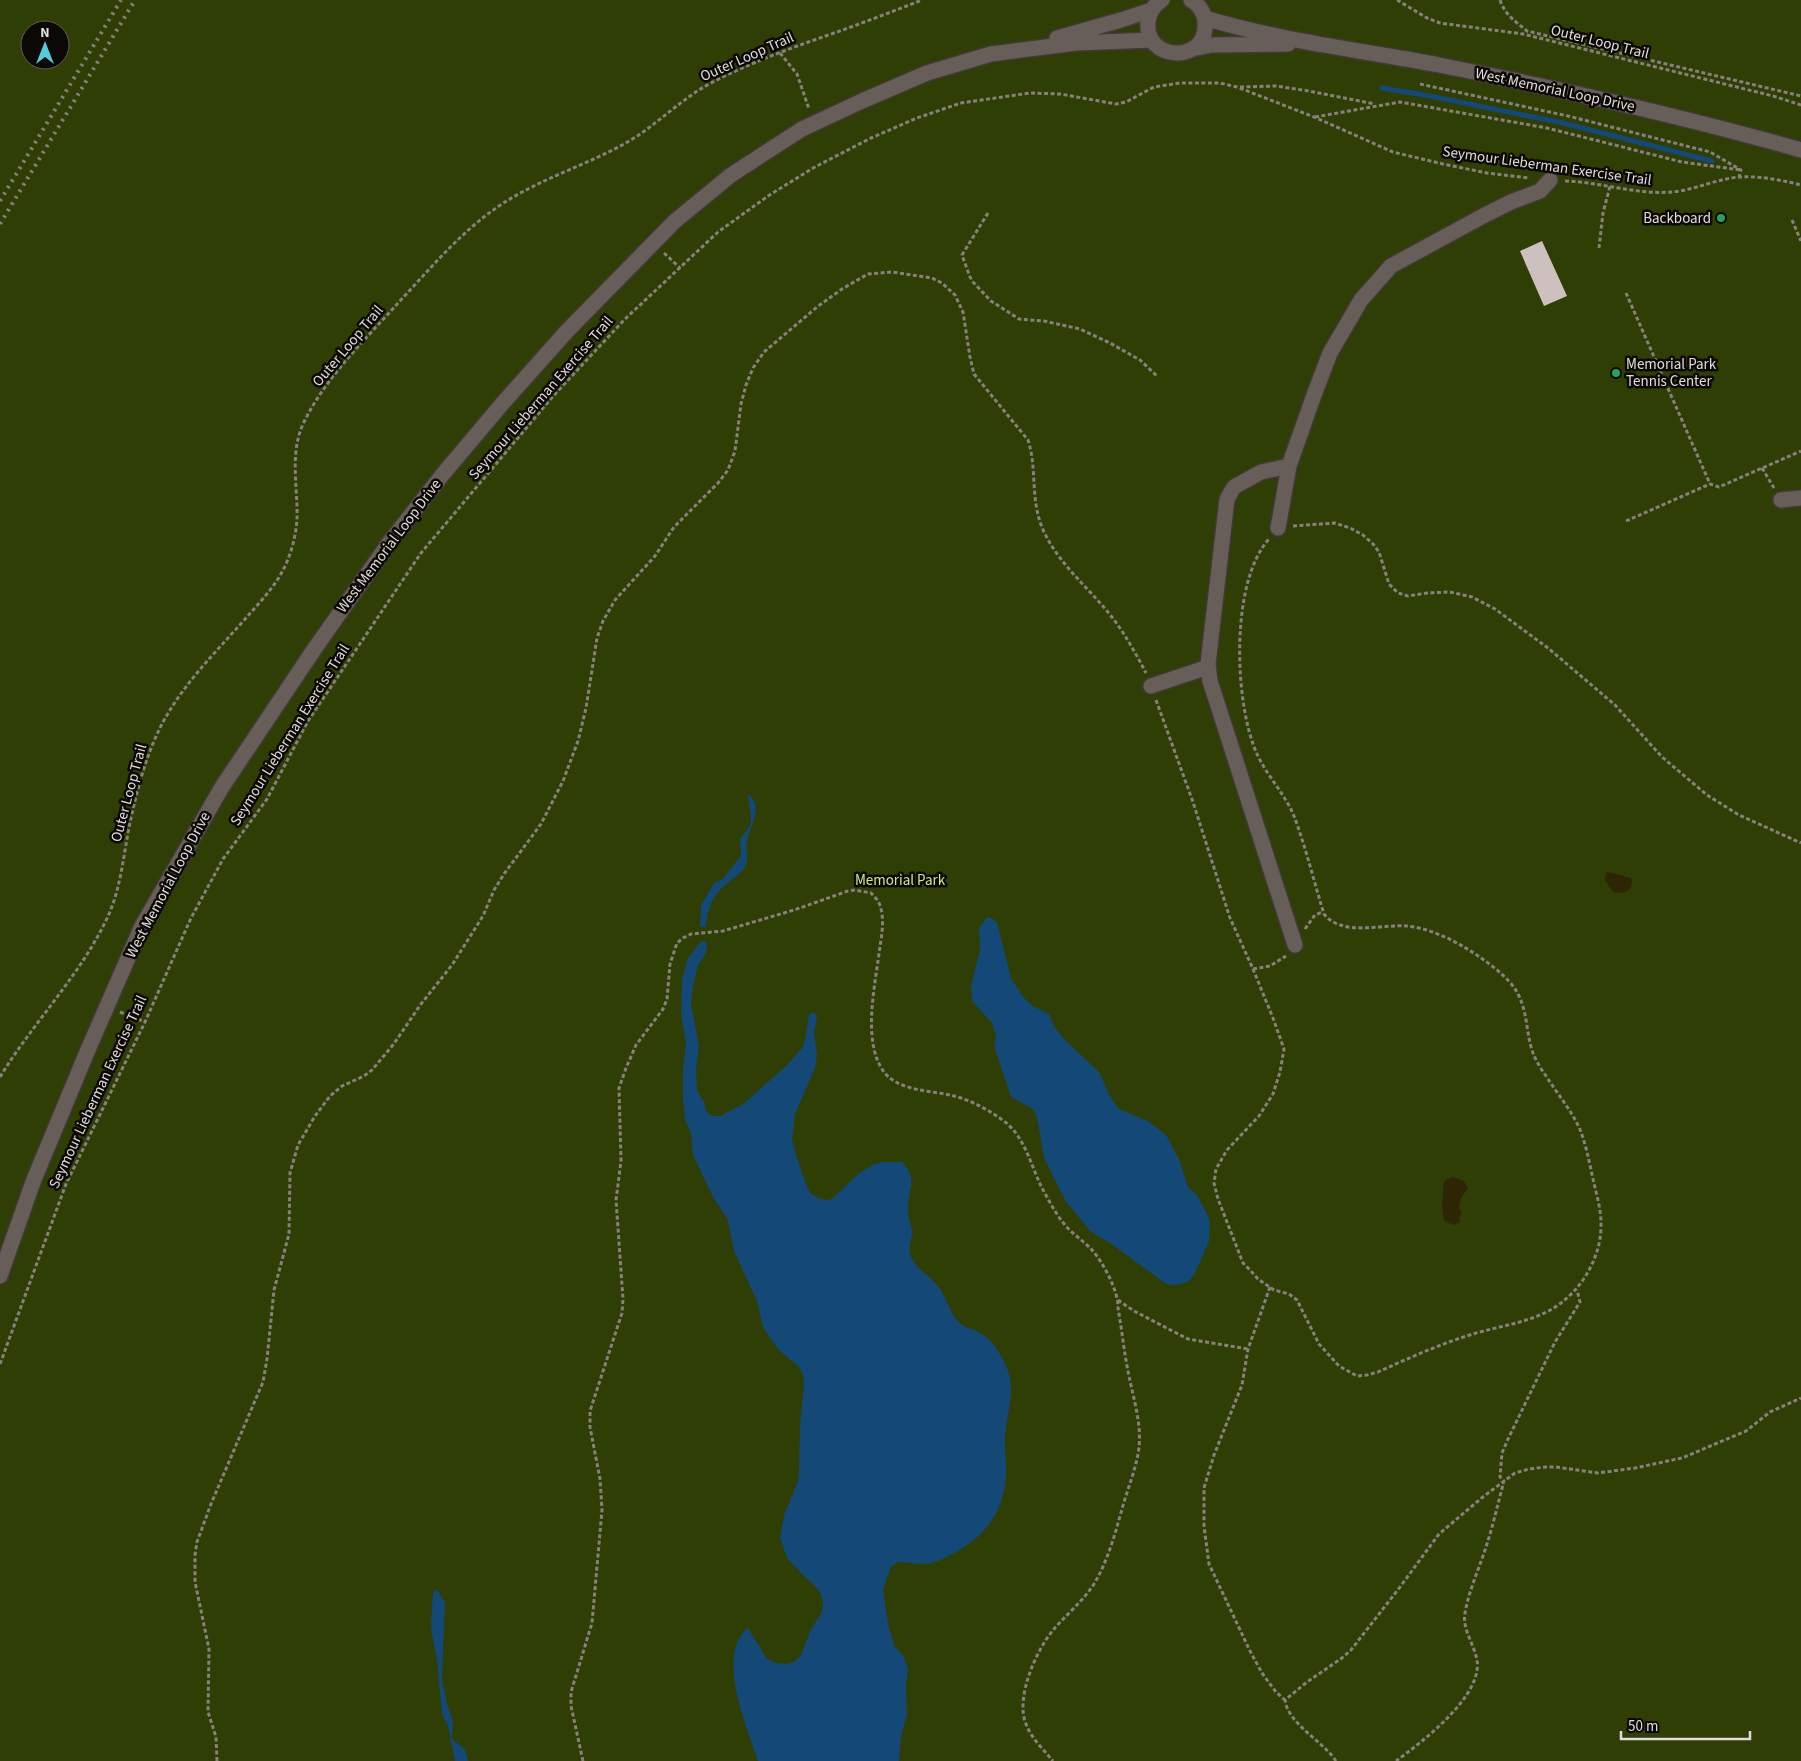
<svg xmlns="http://www.w3.org/2000/svg" width="1801" height="1761" viewBox="0 0 1801 1761" font-family="'Source Sans 3',sans-serif">
	<rect width="100%" height="100%" fill="#251d19"/>
	<path fill="#2f3e04" fill-rule="evenodd" d="M0,0H1801V1761H0ZM30,30H60V60H30Z"/>
	<path fill="#2d2504" d="M1608,872L1631,878C1635,891 1623,894 1613,892L1605,880L1606,873Z
		M1453,1177L1464,1181L1468,1188C1463,1195 1455,1205 1462,1213L1459,1218L1460,1222L1454,1225L1444,1221L1442,1206L1444,1182L1446,1180Z"/>
	<path fill="#144876" d="M748,794C765,806 749,828 747,841C745,849 749,858 746,865C743,874 725,883 718,892C714,897 710,906 708,913C707,917 708,920 705,924L707,927H700L701,905L714,883L723,879L741,855L740,839L750,826L751,817Z
		M986,918H992L997,923L1011,978L1024,998L1033,1006L1049,1014L1055,1028L1064,1039L1099,1072L1111,1098L1119,1109L1148,1121L1166,1135L1179,1159L1188,1187L1197,1195L1207,1214L1210,1223L1209,1241L1195,1273L1188,1282L1177,1285L1166,1284L1162,1281L1110,1243L1090,1231L1065,1200L1044,1158L1037,1117L1033,1109L1011,1097L994,1046L996,1036L992,1023L972,1001L971,986L980,950L979,928Z
		M704,941L707,943L706,953L698,965L693,986L691,1003L699,1047L696,1069L697,1090L704,1102L706,1111L712,1116H720L743,1104L786,1066L802,1048L805,1040L809,1015L811,1013H815L817,1017L814,1032L817,1055L815,1068L795,1114L793,1131L792,1139L796,1155L807,1187L811,1194L819,1198L825,1200L832,1199L858,1174L872,1165L880,1162H902C920,1181 906,1191 908,1211C908,1218 912,1226 912,1233C911,1243 907,1250 912,1259C918,1270 930,1276 938,1286C947,1297 950,1316 962,1325C965,1327 969,1328 972,1329C982,1333 990,1339 996,1348C1020,1382 1009,1399 1005,1435C1004,1449 1007,1463 1006,1477C1003,1512 986,1535 956,1552C948,1556 940,1561 932,1563C920,1566 909,1562 898,1562L891,1567L883,1589L888,1624L895,1647L903,1655L908,1669L906,1687L907,1715L901,1736L899,1761H758C747,1728 715,1653 748,1628L767,1659L776,1663L787,1664L795,1661L801,1655L811,1629L822,1612L823,1603L821,1594L816,1587L804,1576L787,1558L780,1538L784,1515L798,1481L799,1472L800,1425L804,1386L803,1375L799,1367L781,1352L772,1341L763,1327L757,1301L734,1251L728,1220L713,1197L693,1155L691,1133L685,1120L683,1099V1067L686,1044L681,1014L682,980L687,960L700,942Z
		M437,1589L445,1603L442,1678L447,1704L453,1721L452,1739L465,1749L468,1761H455L448,1726L442,1714L437,1661L432,1635L431,1622L433,1593Z"/>
	<g fill="none" stroke-linecap="round" stroke-linejoin="round">
		<path stroke="#144876" stroke-width="5" d="M1382,88L1430,96L1563,123L1712,161"/>
	</g>
	<path fill="#cdc0bf" d="M1542,241L1567,296L1544,306L1520,251Z"/>
	<g fill="none" stroke-linecap="round" stroke-linejoin="round">
		<g stroke="#413a37" stroke-width="18">
			<path id="minor" d="M1162,0C1154,5 1149,13 1148,22C1144,61 1205,64 1205,26C1206,15 1200,5 1191,0
				M1205,18C1281,41 1361,50 1439,65C1561,89 1682,116 1801,150
				M1057,38L1121,20L1151,10
				M1192,49L1212,45L1288,44
				M1289,466L1261,472L1234,487L1227,499L1208,664L1210,681L1295,945
				M1781,500L1801,498
				M1278,528L1289,466L1314,395L1330,353L1361,300L1391,266L1483,216L1511,202L1540,191L1550,180
				M1151,686L1208,667
				M0,1276L33,1182L87,1052L142,926L222,787L313,651L389,543L443,474L502,404L567,331L675,221L731,175L802,129L862,101L927,73L991,54L1076,43L1152,40"/>
		</g>
		<path stroke="#87807d" stroke-width="3" stroke-dasharray="4 2.5" stroke-linecap="butt" d="M1397,0L1427,18L1440,23L1523,34L1773,96L1801,105
			M1500,0C1505,15 1515,21 1527,31L1801,96
			M780,53L797,74L809,109
			M1420,84L1568,116L1710,152L1741,170L1739,177
			M1240,87L1276,86L1309,91L1375,104
			M1315,117L1400,102L1547,128L1682,162L1741,170
			M1565,181C1601,182 1636,195 1672,192C1695,190 1719,178 1740,177C1760,176 1782,180 1801,185
			M988,213L962,255L970,277L973,282L991,301L1019,319L1044,321L1080,329L1110,343L1140,360L1158,377
			M1792,220L1801,241
			M1599,248L1603,213L1610,186
			M664,253L680,268
			M1626,293L1710,484
			M1762,468L1774,488
			M1626,521L1710,484L1719,487L1801,451
			M1293,526L1335,523L1350,528L1363,535L1373,544L1379,552L1389,584L1398,593L1408,596L1427,593L1450,592L1472,597L1495,609L1548,648L1615,705L1662,757L1707,795L1739,815L1801,843
			M1156,700L1193,802L1230,918L1253,969L1273,1018L1284,1049L1280,1072L1273,1094L1259,1116L1227,1150L1216,1169L1214,1183L1218,1199L1243,1263L1251,1271L1258,1279L1274,1290L1289,1294L1297,1300L1319,1344L1339,1366L1357,1376L1367,1375L1378,1372C1409,1358 1440,1344 1473,1334C1499,1326 1528,1323 1552,1309C1581,1292 1602,1257 1601,1223C1601,1208 1596,1193 1593,1179C1589,1161 1586,1144 1579,1127C1570,1109 1557,1093 1546,1076C1541,1069 1536,1061 1533,1053C1526,1034 1528,1013 1518,994C1510,977 1481,957 1464,947C1447,937 1427,928 1407,926C1382,924 1342,937 1324,914C1314,882 1306,848 1294,816C1285,794 1267,776 1257,754C1234,703 1230,582 1269,539
			M1305,929L1315,915L1320,913L1323,914
			M1253,969L1270,966L1286,956
			M120,1012L145,1022
			M0,1077C34,1021 82,974 109,914C122,884 124,849 131,818C138,786 147,753 162,724C183,684 216,652 246,618C259,603 274,588 283,570C291,555 296,536 297,519C298,486 289,453 304,422C326,377 365,340 398,303C430,269 462,230 502,204C540,179 584,166 624,144C655,127 679,100 711,83C751,62 794,47 837,32C865,22 894,11 922,0
			M1270,1287L1248,1349L1242,1385L1214,1455L1204,1488V1526L1209,1564L1250,1651L1262,1673L1276,1692L1285,1700
			M1118,1300L1134,1311L1188,1339L1248,1349
			M0,1364L66,1184L145,1022L191,918L223,859L267,799L308,721L421,553L555,394L625,319L718,232L768,196L813,168L871,138L917,118L961,103L1030,93L1060,94L1116,104L1126,102L1154,87L1180,83H1220L1237,87L1314,117L1393,152L1443,164L1487,173L1529,178
			M217,1761L216,1737L208,1712L209,1649L195,1582V1555L197,1542L211,1504L263,1382L267,1359L274,1290L289,1234L290,1173L298,1145L315,1116L330,1096L342,1086L364,1076L372,1070L393,1045L421,1004L452,965L483,916L494,890L504,874L541,824L563,781L578,741L586,708L597,638L603,621L615,600L655,556L674,527L718,483L728,470L735,451L741,404L746,385L753,368L764,352L817,307L842,289L868,274L892,272L932,278L942,283L955,295L963,312L970,357L974,374L1028,440C1038,471 1029,502 1045,534C1060,564 1086,586 1107,611C1123,630 1135,652 1146,673
			M583,1761L571,1706V1692L592,1623L602,1510L600,1479L590,1427V1411L622,1313L623,1299L616,1200L621,1161L619,1088L626,1068L636,1045L663,1009L667,999L670,964L677,943L683,938L691,934L723,931L794,910L848,891L855,890L871,893C875,897 880,902 881,909C884,921 882,934 880,946C876,982 861,1041 884,1072C900,1092 931,1090 954,1096C970,1100 987,1109 1001,1119C1024,1134 1030,1163 1041,1186C1048,1199 1055,1213 1065,1225C1072,1234 1084,1241 1092,1250C1103,1262 1119,1292 1118,1308C1122,1330 1124,1353 1129,1376C1134,1401 1143,1428 1138,1454C1135,1470 1129,1486 1124,1502C1116,1530 1109,1559 1094,1584C1083,1601 1067,1614 1054,1629C1036,1650 1015,1698 1026,1724C1031,1738 1044,1750 1053,1761
			M1336,1761C1323,1741 1288,1724 1285,1700L1307,1682L1342,1658L1351,1650L1400,1587L1439,1534L1484,1496L1515,1473L1529,1469L1546,1467H1556L1598,1473L1635,1468L1682,1458L1746,1431L1770,1412L1801,1398
			M1396,1761C1422,1742 1483,1696 1477,1660C1474,1644 1462,1629 1465,1613C1469,1590 1479,1569 1486,1547C1493,1526 1498,1503 1504,1481L1500,1477L1502,1453L1508,1439L1555,1342L1580,1302L1577,1290"/>
		<use href="#minor" stroke="#685e59" stroke-width="15"/>
		<path stroke="#857e7b" stroke-width="4" stroke-dasharray="2.5 5" stroke-linecap="butt" d="M0,201L121,0
			M0,224L135,0"/>
	</g>
	<g fill="#2e9e5b" stroke="#0b0806" stroke-width="2">
		<circle cx="1721" cy="218" r="5"/>
		<circle cx="1616" cy="373" r="5"/>
	</g>
	<g text-anchor="middle" dominant-baseline="central" stroke-width="5" stroke-linejoin="round" paint-order="stroke">
		<g font-size="15" fill="#e1dbd9" stroke="#0b0806">
			<text transform="translate(1600 42) rotate(14)">Outer Loop Trail</text>
			<text transform="translate(747 57) rotate(-24)">Outer Loop Trail</text>
			<text transform="translate(1555 90) rotate(12)">West Memorial Loop Drive</text>
			<text transform="translate(1547 166) rotate(8)">Seymour Lieberman Exercise Trail</text>
			<text transform="translate(348 346) rotate(-50)">Outer Loop Trail</text>
			<text transform="translate(541 398) rotate(-49)">Seymour Lieberman Exercise Trail</text>
			<text transform="translate(389 546) rotate(-53)">West Memorial Loop Drive</text>
			<text transform="translate(290 735) rotate(-58)">Seymour Lieberman Exercise Trail</text>
			<text transform="translate(129 793) rotate(-75)">Outer Loop Trail</text>
			<text transform="translate(168 885) rotate(-62)">West Memorial Loop Drive</text>
			<text transform="translate(98 1092) rotate(-65)">Seymour Lieberman Exercise Trail</text>
		</g>
		<g font-size="15" fill="#e1dbd9" stroke="#0b0806" text-anchor="end">
			<text x="1711" y="218">Backboard</text>
			<text x="1626" y="364" text-anchor="start">Memorial Park<tspan x="1626" dy="17">Tennis Center</tspan></text>
		</g>
		<g font-size="15" fill="#cbea8c" stroke="#0b0806">
			<text x="900" y="880">Memorial Park</text>
		</g>
	</g>
	<g transform="translate(45 45)"><circle r="24" fill="#0b0806" stroke="#615c5a"/>
	<path d="M0-4L9 19L0 12L-9 19Z" fill="#53cbdb"/>
	<text y="-8" font-size="14" font-weight="bold" text-anchor="middle" fill="#e1dbd9">N</text>
	</g>
	<path d="M1621 1731v8h129v-8" fill="none" stroke="#e1dbd9" stroke-width="2.5"/>
	<text x="1628" y="1731" font-size="15" fill="#e1dbd9" stroke="#0b0806" stroke-width="4" paint-order="stroke">50 m</text>
</svg>
